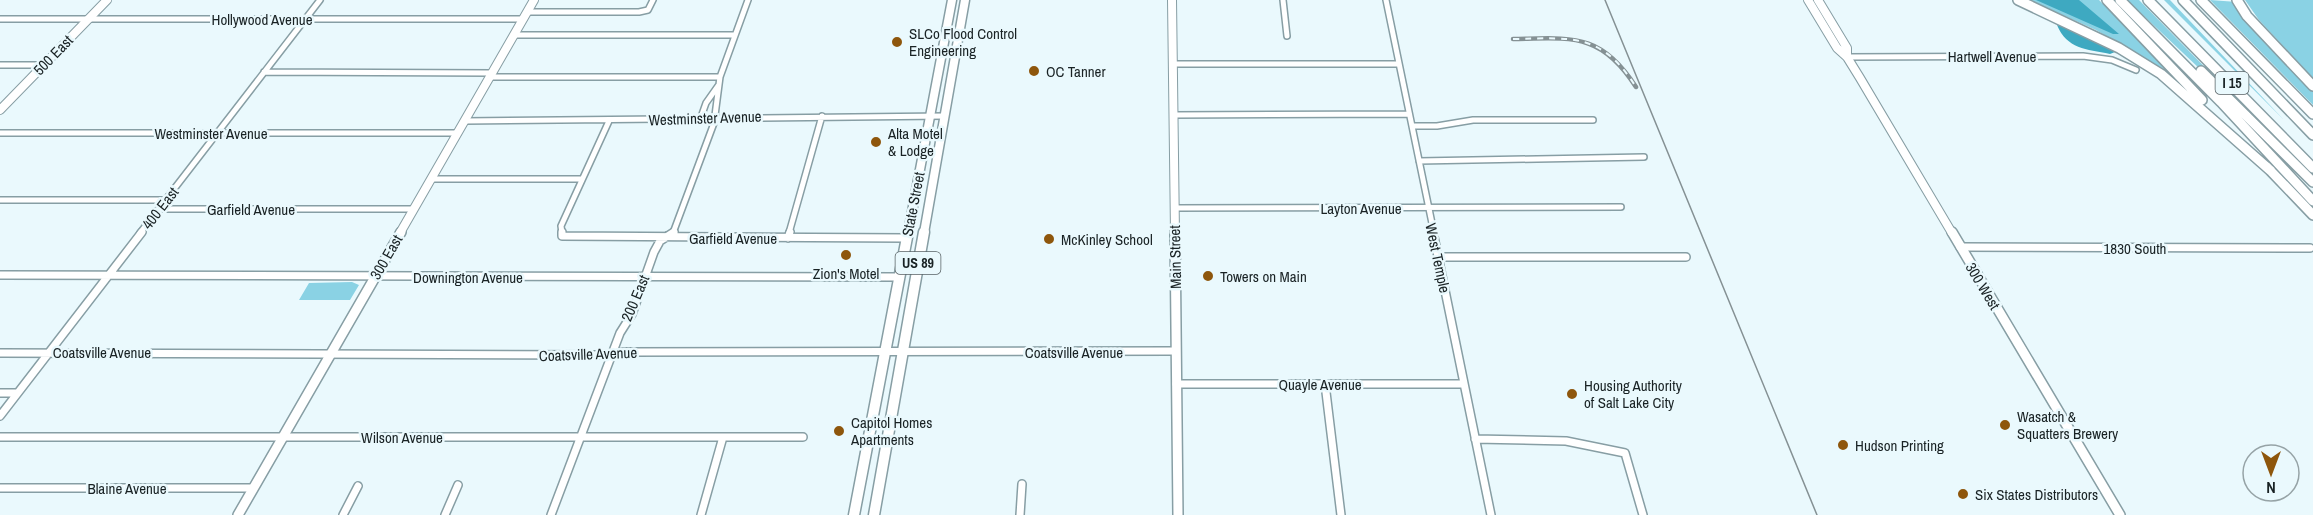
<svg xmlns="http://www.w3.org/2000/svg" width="2313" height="515" viewBox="0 0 2313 515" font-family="'Archivo Narrow',sans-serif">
	<rect width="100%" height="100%" fill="#eaf9fd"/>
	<path fill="#8ad2e4" d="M2029,0H2099L2172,74L2096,30Z
		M2127,0H2139L2294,158Z
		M2164,0H2170L2284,120Z
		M2210,0L2237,2L2313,87V105Z
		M2245,0H2313V78L2259,20Z
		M352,282L359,285L350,300H299L309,283Z"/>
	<path fill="#3ea9c1" d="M2036,0H2079L2119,34H2113Z
		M2057,25L2062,26L2115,52L2110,54C2086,49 2067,49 2057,25Z"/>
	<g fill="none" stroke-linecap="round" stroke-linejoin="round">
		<g stroke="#879ea4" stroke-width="8">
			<path id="street-far1" d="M1283,0L1287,36
				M1386,0L1434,233
				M527,12H639L648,10L653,0
				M0,19H523
				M514,35H735
				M1847,57L2083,56L2112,60L2136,70
				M1172,64H1399
				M0,65H44
				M264,72L492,73
				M490,77H720
				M1173,115L1409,114
				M700,120L706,103L718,86
				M465,121L945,116
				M1412,126H1437L1473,120H1593
				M0,133H458
				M1419,161L1644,157
				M432,179H582
				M0,200H166
				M1174,208L1621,207
				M159,209H414
				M140,233L320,0
				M562,233L561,226L609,121
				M673,233L714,123L720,77L748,0
				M789,233L822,116"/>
		</g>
		<g stroke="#879ea4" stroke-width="10">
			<path id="street" d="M562,232V236L907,238
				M1433,232L1491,515
				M788,238L790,232
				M1960,247L2310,248
				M1439,257H1686
				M0,275L899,277
				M0,353L598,355L626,352L1176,351
				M1176,384H1464
				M1325,384L1341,515
				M0,393H17
				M0,416L142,232
				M0,437H803
				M1475,439L1566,441L1625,453L1643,515
				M0,488H253
				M343,515L358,486
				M445,515L458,485
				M551,515L620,333L632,314L654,252L660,241L674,232
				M701,515L723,437
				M1020,515L1022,484"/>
		</g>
		<g stroke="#879ea4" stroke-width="10">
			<path id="secondary-far1" d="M1172,0L1175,233
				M1808,0L1837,48L1847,57L1860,78L1952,233
				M1818,0L1847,48V57
				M0,110L107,0
				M400,233L534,0"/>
		</g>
		<g stroke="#879ea4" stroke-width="12">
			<path id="secondary" d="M1175,232L1178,515
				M1952,232L2120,515
				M238,515L401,232"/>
		</g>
		<g stroke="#879ea4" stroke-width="11">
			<path id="primary-far1" d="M908,233L952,0
				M924,233L965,0"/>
		</g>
		<g stroke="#879ea4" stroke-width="13">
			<path id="primary" d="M854,515L908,232
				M874,515L924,232"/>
		</g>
		<g stroke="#879ea4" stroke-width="12">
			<path id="highway" d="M2018,0L2119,48L2161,74L2271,171
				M2107,0L2202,100
				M2120,0L2221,102L2313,201
				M2148,0L2313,168
				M2183,0L2313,135
				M2201,0L2313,114
				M2237,0L2247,16L2313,86
				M2201,71L2313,182
				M2267,167L2313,215"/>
		</g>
		<use href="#street-far1" stroke="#fff" stroke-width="5"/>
		<use href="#street" stroke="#fff" stroke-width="7"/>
		<use href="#secondary-far1" stroke="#fff" stroke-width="8"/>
		<use href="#secondary" stroke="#fff" stroke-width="9"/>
		<use href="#primary-far1" stroke="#fff" stroke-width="8"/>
		<use href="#primary" stroke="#fff" stroke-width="10"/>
		<use href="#highway" stroke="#fff" stroke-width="9"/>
		<path stroke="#859194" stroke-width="1.5" d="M1605,0L1817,515"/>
		<g stroke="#859194" stroke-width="4.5">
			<path id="rail" d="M1513,39C1572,38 1601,32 1636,87"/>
		</g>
		<use href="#rail" stroke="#eaf9fd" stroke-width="2" stroke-dasharray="6" stroke-linecap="butt"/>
	</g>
	<g fill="#8e560c" stroke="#eaf9fd" stroke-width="2">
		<circle cx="897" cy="42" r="6"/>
		<circle cx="1034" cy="71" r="6"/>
		<circle cx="876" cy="142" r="6"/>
		<circle cx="1049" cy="239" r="6"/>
		<circle cx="846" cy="255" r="6"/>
		<circle cx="1208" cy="276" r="6"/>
		<circle cx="1572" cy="394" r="6"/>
		<circle cx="2005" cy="425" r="6"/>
		<circle cx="839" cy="431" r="6"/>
		<circle cx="1843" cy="445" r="6"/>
		<circle cx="1963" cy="494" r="6"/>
	</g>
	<g text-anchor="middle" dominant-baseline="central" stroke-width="5" stroke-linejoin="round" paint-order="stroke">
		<g fill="#eaf9fd" stroke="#586265" stroke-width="1.5">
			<rect x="2215.5" y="72" width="33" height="22" rx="4.5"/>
			<rect x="895.5" y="252" width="45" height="22" rx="4.5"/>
		</g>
		<g font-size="14" font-weight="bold" fill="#192224">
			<text x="2232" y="83">I 15</text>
			<text x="918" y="263">US 89</text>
		</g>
		<g font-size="15" fill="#192224" stroke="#eaf9fd">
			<text x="262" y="19">Hollywood Avenue</text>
			<text transform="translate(53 55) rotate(-46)">500 East</text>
			<text x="1992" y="56">Hartwell Avenue</text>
			<text transform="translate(705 118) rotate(-2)">Westminster Avenue</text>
			<text x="211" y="133">Westminster Avenue</text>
			<text transform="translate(913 204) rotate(-79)">State Street</text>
			<text transform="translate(160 208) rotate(-52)">400 East</text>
			<text x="1361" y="208">Layton Avenue</text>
			<text x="251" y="209">Garfield Avenue</text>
			<text x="733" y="238">Garfield Avenue</text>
			<text x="2135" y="248">1830 South</text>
			<text transform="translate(386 257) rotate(-60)">300 East</text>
			<text transform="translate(1175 257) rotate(-91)">Main Street</text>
			<text transform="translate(1438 258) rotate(78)">West Temple</text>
			<text x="468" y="277">Downington Avenue</text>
			<text transform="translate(1983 286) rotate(59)">300 West</text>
			<text transform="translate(635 298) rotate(-67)">200 East</text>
			<text x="102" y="352">Coatsville Avenue</text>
			<text x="1074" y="352">Coatsville Avenue</text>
			<text transform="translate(588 354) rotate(-2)">Coatsville Avenue</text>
			<text x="1320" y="384">Quayle Avenue</text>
			<text x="402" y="437">Wilson Avenue</text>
			<text x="127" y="488">Blaine Avenue</text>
		</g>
		<g font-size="15" fill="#192224" stroke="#eaf9fd" text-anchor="start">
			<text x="909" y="33">SLCo Flood Control<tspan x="909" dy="17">Engineering</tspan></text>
			<text x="1046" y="71">OC Tanner</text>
			<text x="888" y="133">Alta Motel<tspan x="888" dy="17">&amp; Lodge</tspan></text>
			<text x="1061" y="239">McKinley School</text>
			<text x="846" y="273" text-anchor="middle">Zion's Motel</text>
			<text x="1220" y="276">Towers on Main</text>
			<text x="1584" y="385">Housing Authority<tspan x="1584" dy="17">of Salt Lake City</tspan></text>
			<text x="2017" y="416">Wasatch &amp;<tspan x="2017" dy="17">Squatters Brewery</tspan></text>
			<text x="851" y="422">Capitol Homes<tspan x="851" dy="17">Apartments</tspan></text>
			<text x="1855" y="445">Hudson Printing</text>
			<text x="1975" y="494">Six States Distributors</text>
		</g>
	</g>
	<g transform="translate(2271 473) rotate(180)"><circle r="28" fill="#eaf9fd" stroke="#96a3a6" stroke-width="1.5"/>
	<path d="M0-4.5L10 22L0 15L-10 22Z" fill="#8e560c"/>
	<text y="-9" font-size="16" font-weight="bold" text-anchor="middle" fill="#192224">N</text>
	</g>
</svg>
